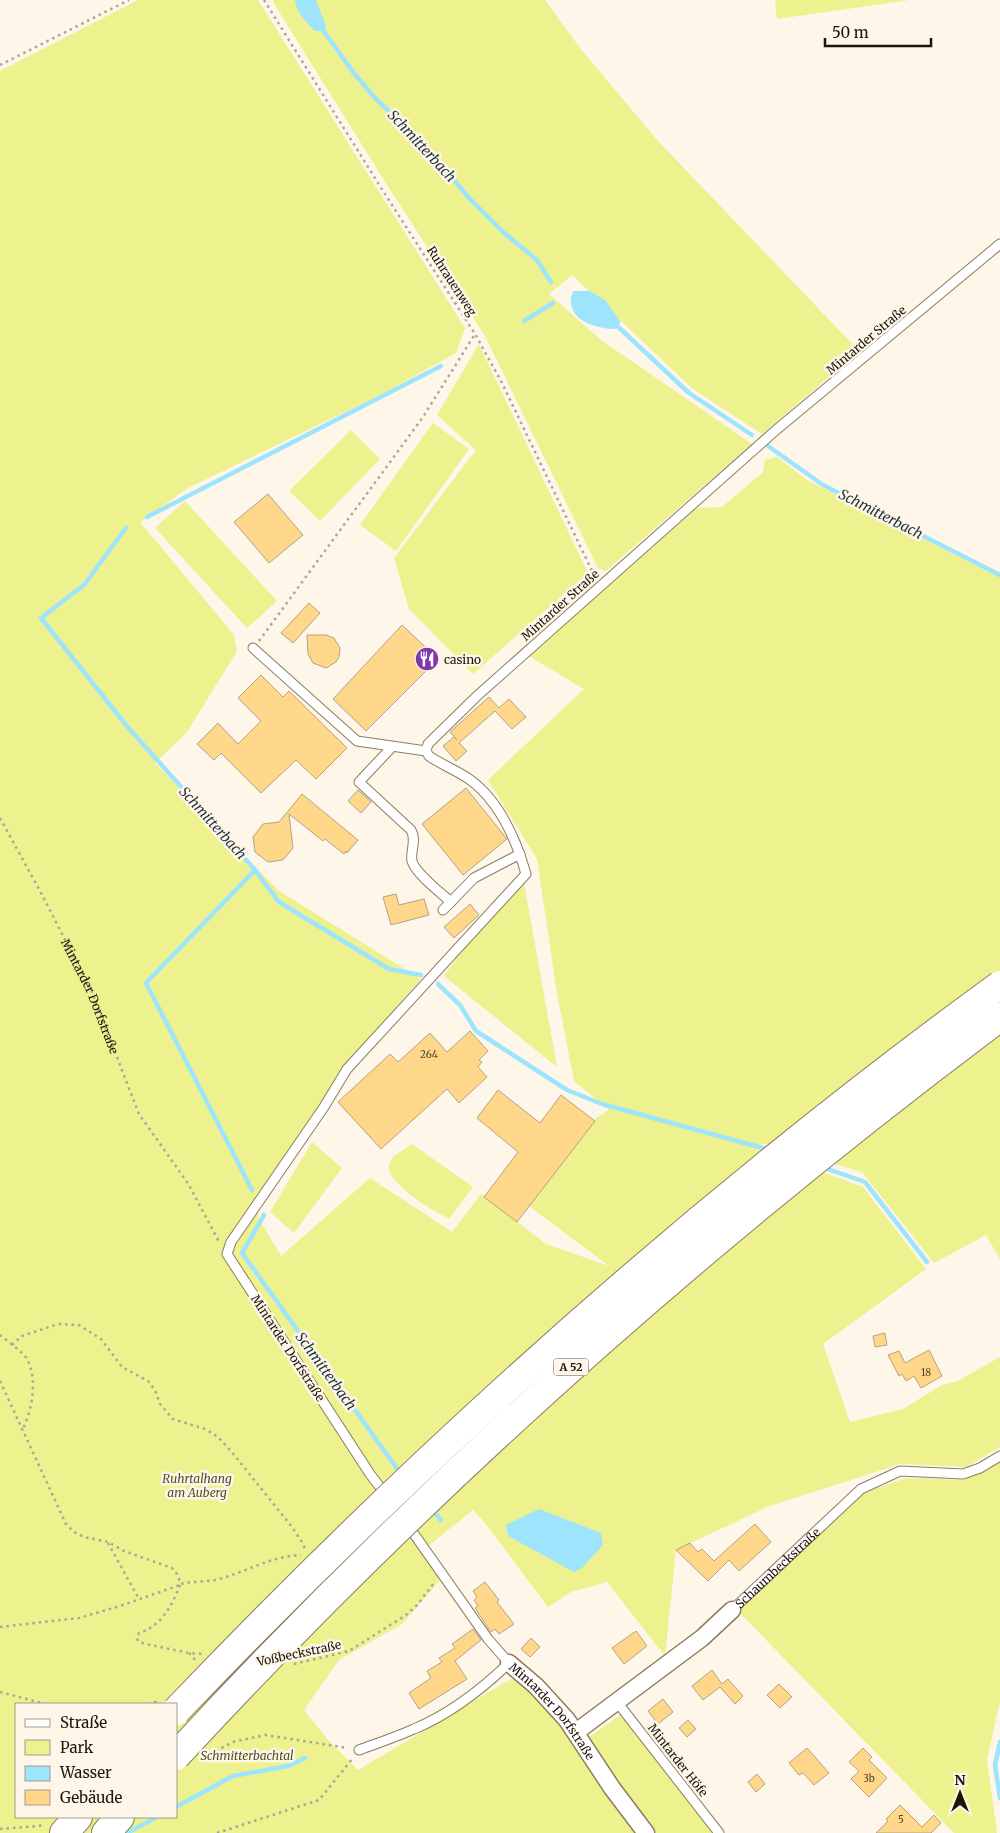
<svg xmlns="http://www.w3.org/2000/svg" width="1000" height="1833" viewBox="0 0 1000 1833" font-family="Merriweather,serif">
	<rect width="100%" height="100%" fill="#fdf6e9"/>
	<path fill="#edf18e" fill-rule="evenodd" d="M138,0H258L465,328L456,353L382,394L188,488L140,522L234,635L237,651L187,732L155,763L279,891L421,979L346,1064L279,1168L256,1195L258,1196V1217L281,1256L370,1178L452,1232L481,1194L546,1244L609,1266L529,1206L596,1118L609,1110L574,1081L557,993L537,859L488,780L584,689L529,656L697,508L722,507L763,472L765,460L777,457L807,480L1000,577V1259L986,1235L934,1263L862,1172L764,1143L757,1148L863,1187L926,1269L823,1344L850,1422L903,1409L942,1385L958,1381L1000,1357V1447L966,1467L900,1464L767,1507L676,1550L665,1656L607,1582L571,1592L548,1607L485,1523L473,1510L423,1550L442,1578L402,1624L339,1660L304,1710L328,1740L358,1770L511,1679L520,1681L579,1744L620,1715L716,1833H0V71ZM16,1704H176V1817H16Z
		M273,0H545L580,48L658,141L859,351L762,434L693,389L572,275L549,294L601,340L752,444L606,571L598,568L485,336L389,188L273,2Z
		M775,0H910L777,19Z
		M479,344L588,573L473,674L409,609L394,558L476,450L437,415Z
		M433,423L469,449L396,551L360,525Z
		M351,430L380,459L320,521L289,491Z
		M185,501L277,601L247,628L155,528Z
		M524,883L557,1067L444,976L461,952Z
		M312,1142L342,1168L294,1233L270,1212Z
		M412,1144L473,1187L449,1219C431,1209 393,1188 388,1167L393,1157Z
		M1000,1461V1702L987,1759L997,1833H954L737,1610L863,1493L906,1478L964,1480Z"/>
	<path fill="#9ee4fd" d="M295,0H316L326,26L323,31H315C307,23 296,12 295,0Z
		M573,291H590L605,300L621,322L615,329C599,329 572,322 571,303C570,299 572,295 573,291Z
		M539,1509L601,1533L603,1545L582,1568L574,1572L508,1536L506,1525Z"/>
	<g fill="none" stroke-linecap="round" stroke-linejoin="round">
		<path stroke="#9ee4fd" stroke-width="4.5" d="M320,26L353,72L375,98L424,144L469,198L504,233L537,260L551,282
			M524,321L553,303
			M614,323L689,393L752,435
			M768,446L823,485L1000,575
			M147,517L441,366
			M126,528L84,585L41,618L126,725L255,870L146,983L252,1190
			M255,870L279,902L389,969L421,975
			M438,984L460,1005L476,1031L567,1090L602,1104L770,1150
			M822,1167L865,1182L927,1262
			M264,1215L242,1253L401,1474
			M432,1510L441,1520
			M1000,1742L995,1765L1000,1798
			M176,1807L233,1776L288,1766L305,1758
			M127,1833L157,1817"/>
	</g>
	<path fill="#fed78b" stroke="#b4a385" d="M268,494L303,535L269,563L234,522Z
		M309,603L320,613L293,643L281,633Z
		M402,625L438,659L366,731L333,699Z
		M307,635H326L334,638L340,648L339,657L336,662L326,668L313,663L308,654Z
		M261,675L283,697L289,691L347,748L316,779L296,760L261,793L221,753L214,760L197,744L218,723L238,744L261,721L238,698Z
		M489,697L499,708L509,699L526,717L512,729L495,711L459,743L467,751L456,761L443,746L454,737L457,740L450,732Z
		M466,788L507,839L463,875L422,824Z
		M358,790L371,802L361,813L348,801Z
		M302,794L358,840L347,853L346,851L344,854L325,839L323,841L289,814L293,848L283,860L268,862L255,852L253,837L263,824L279,822Z
		M396,894L399,905L424,899L429,915L391,925L383,897Z
		M470,904L479,915L454,938L444,927Z
		M470,1031L488,1051L479,1060L482,1062L478,1067L487,1077L459,1103L447,1089L381,1149L338,1102L390,1054L398,1062L430,1033L447,1052Z
		M498,1090L540,1123L561,1095L595,1121L517,1222L484,1197L518,1152L477,1118Z
		M885,1333L887,1345L875,1347L873,1336Z
		M929,1350L942,1376L921,1388L914,1376L906,1381L902,1374L899,1376L888,1355L899,1351L905,1363Z
		M755,1524L771,1542L739,1571L729,1560L708,1581L676,1550L690,1543L698,1552L702,1549L714,1561Z
		M485,1582L499,1600L497,1602L514,1624L499,1634L495,1629L491,1632L475,1608L478,1606L474,1600L477,1597L473,1591Z
		M473,1629L481,1640L455,1661L467,1679L419,1709L409,1693L431,1678L427,1671L442,1662L439,1658L455,1648L452,1644Z
		M636,1631L647,1646L624,1664L612,1648Z
		M531,1638L540,1647L530,1657L521,1649Z
		M712,1670L722,1684L728,1679L743,1696L735,1704L720,1687L703,1700L692,1686Z
		M779,1684L792,1697L780,1708L767,1695Z
		M663,1699L673,1712L658,1724L648,1711Z
		M688,1720L696,1729L687,1737L679,1728Z
		M807,1748L829,1773L814,1785L803,1773L799,1775L789,1763Z
		M863,1748L872,1757L869,1760L887,1778L869,1797L851,1779L859,1771L849,1762Z
		M757,1774L765,1784L756,1792L748,1782Z
		M900,1805L922,1827L934,1815L941,1823L931,1833H876L888,1821L886,1819Z"/>
	<g fill="none" stroke-linecap="round" stroke-linejoin="round">
		<g stroke="#8d7d5f" stroke-width="11">
			<g id="service">
				<path d="M253,648L357,741L426,751"/>
				<path d="M392,747L359,782L411,830C417,840 410,851 412,861C415,873 441,893 451,902"/>
				<path d="M443,910L474,878L520,854"/>
				<path d="M386,1495L370,1474L227,1254L231,1242L324,1107L347,1069L526,874C516,839 500,801 469,779C456,770 442,765 429,756L426,751L428,744L477,696L776,430L1000,244"/>
				<path id="s2" d="M732,1610L861,1489L900,1471L963,1474L980,1468L1000,1456"/>
				<path d="M617,1702L719,1833"/>
				<path d="M359,1750C378,1743 396,1737 414,1729C450,1714 481,1690 509,1663L488,1639L407,1524"/>
			</g>
		</g>
		<g stroke="#8d7d5f" stroke-width="19">
			<g id="minor">
				<path id="s3" d="M509,1663L536,1686L567,1720L612,1788L646,1833"/>
				<path d="M576,1732L702,1638L732,1610"/>
			</g>
		</g>
		<g stroke="#8d7d5f" stroke-width="30">
			<path id="motorway" d="M64,1833L78,1817
				M106,1833L120,1817"/>
		</g>
		<g stroke="#aca599" stroke-width="2.5" stroke-dasharray="2.5 4" stroke-linecap="butt">
			<path d="M264,0L383,191L475,334L501,381L595,577"/>
			<path d="M0,65L129,0"/>
			<path d="M259,641L423,417L475,334"/>
			<path id="s1" d="M0,818L40,891L91,990L139,1114L189,1185L219,1242"/>
			<path d="M0,1335C7,1341 23,1352 27,1359C38,1380 32,1409 23,1429"/>
			<path d="M12,1345L22,1336L58,1324L79,1325L101,1339L122,1367L148,1381L155,1390L160,1404L173,1419L205,1429L218,1437L231,1451L292,1527L302,1542L306,1551"/>
			<path d="M0,1381L66,1524L74,1532L84,1537L108,1542L124,1551L172,1568L177,1574L181,1584C192,1581 204,1582 215,1580C245,1573 270,1556 301,1555"/>
			<path d="M108,1543L139,1599"/>
			<path d="M180,1585C172,1605 162,1626 139,1633L137,1639L139,1642L146,1644L189,1653L204,1654"/>
			<path d="M0,1627L79,1618L120,1606L180,1585"/>
			<path d="M189,1653L197,1662"/>
			<path d="M294,1664L349,1651L406,1615L417,1605L434,1583"/>
			<path d="M0,1692L46,1704"/>
			<path d="M148,1704L159,1701"/>
			<path d="M204,1757L233,1742L265,1735L348,1748"/>
			<path d="M0,1829L39,1826L45,1824"/>
			<path d="M217,1833L319,1800L353,1758"/>
		</g>
		<use href="#service" stroke="#fff" stroke-width="9"/>
		<use href="#minor" stroke="#fff" stroke-width="16"/>
		<use href="#motorway" stroke="#fff" stroke-width="28"/>
		<g stroke="#8d7d5f" stroke-width="30" stroke-linecap="butt">
			<path id="motorway-bridge" d="M176,1711C429,1446 704,1201 1000,985
				M176,1756C427,1484 705,1238 1000,1017"/>
		</g>
		<use href="#motorway-bridge" stroke="#fff" stroke-width="28"/>
	</g>
	<defs>
		<g id="restaurant-disc" transform="scale(1.25)"><circle r="9.5" fill="#8039ac" stroke="#fdf6e9"/><path d="M-5-6h1v4h1v-4h1v4h1v-4h1v5L-1.5 .5V6h-2V.5L-5-1ZM5-6V6H3V1.5H1.5Q1.5-4 5-6Z" fill="#fff"/></g>
	</defs>
	<g fill-rule="evenodd">
		<use href="#restaurant-disc" x="427" y="659"/>
	</g>
	<g text-anchor="middle" dominant-baseline="central" stroke-width="5" stroke-linejoin="round" paint-order="stroke">
		<g font-size="10" fill="#54462a">
			<text x="429" y="1054">264</text>
			<text x="926" y="1372">18</text>
			<text x="869" y="1778">3b</text>
			<text x="901" y="1819">5</text>
		</g>
		<rect fill="#fdf6e9" stroke="#60594d" stroke-width="1" x="553.5" y="1358.5" width="35" height="17" rx="4"/>
		<g font-size="11" font-weight="bold" fill="#1c160a">
			<text x="571" y="1367">A 52</text>
		</g>
		<g font-size="12" fill="#1c160a" stroke="#fdf6e9">
			<text transform="translate(452 281) rotate(57)">Ruhrauenweg</text>
			<text transform="translate(866 340) rotate(-40)">Mintarder Straße</text>
			<text transform="translate(560 605) rotate(-42)">Mintarder Straße</text>
			<text stroke="none"><textPath href="#s1" startOffset="200">Mintarder Dorfstraße</textPath></text>
			<text transform="translate(288 1348) rotate(57)">Mintarder Dorfstraße</text>
			<text stroke="none"><textPath href="#s2" startOffset="62">Schaumbeckstraße</textPath></text>
			<text transform="translate(299 1653) rotate(-12)">Voßbeckstraße</text>
			<text stroke="none"><textPath href="#s3" startOffset="65">Mintarder Dorfstraße</textPath></text>
			<text transform="translate(678 1760) rotate(52)">Mintarder Höfe</text>
		</g>
		<g font-size="12" fill="#1c160a" stroke="#fdf6e9" text-anchor="start">
			<text x="444" y="659">casino</text>
		</g>
		<g font-size="12" font-style="italic" fill="#4f5025" stroke="#fdf6e9">
			<text x="197" y="1478">Ruhrtalhang<tspan x="197" dy="14">am Auberg</tspan></text>
			<text x="247" y="1755">Schmitterbachtal</text>
		</g>
		<g font-size="14" font-style="italic" fill="#1d343c" stroke="#fdf6e9">
			<text transform="translate(422 146) rotate(47)">Schmitterbach</text>
			<text transform="translate(881 514) rotate(27)">Schmitterbach</text>
			<text transform="translate(213 823) rotate(48)">Schmitterbach</text>
			<text transform="translate(326 1371) rotate(54)">Schmitterbach</text>
		</g>
	</g>
	<rect x="15" y="1703" width="162" height="115" fill="#fdf6e9" stroke="#a39c90"/>
	<rect x="25" y="1719" width="25" height="8" fill="#ffffff" stroke="#a39c90"/>
	<text x="60" y="1728" font-size="15" fill="#1c160a">Straße</text>
	<rect x="25" y="1740" width="25" height="15" fill="#edf18e" stroke="#a39c90"/>
	<text x="60" y="1753" font-size="15" fill="#1c160a">Park</text>
	<rect x="25" y="1766" width="25" height="15" fill="#9ee4fd" stroke="#a39c90"/>
	<text x="60" y="1778" font-size="15" fill="#1c160a">Wasser</text>
	<rect x="25" y="1790" width="25" height="15" fill="#fed78b" stroke="#a39c90"/>
	<text x="60" y="1803" font-size="15" fill="#1c160a">Gebäude</text>
	<g transform="translate(960 1793)" stroke="#fdf6e9" stroke-width="4" paint-order="stroke">
	<path d="M0-4L9 19L0 12L-9 19Z" fill="#1c160a"/>
	<text y="-8" font-size="14" font-weight="bold" text-anchor="middle" fill="#1c160a">N</text>
	</g>
	<path d="M825 38v8h106v-8" fill="none" stroke="#1c160a" stroke-width="2.5"/>
	<text x="832" y="38" font-size="15" fill="#1c160a" stroke="#fdf6e9" stroke-width="4" paint-order="stroke">50 m</text>
</svg>
